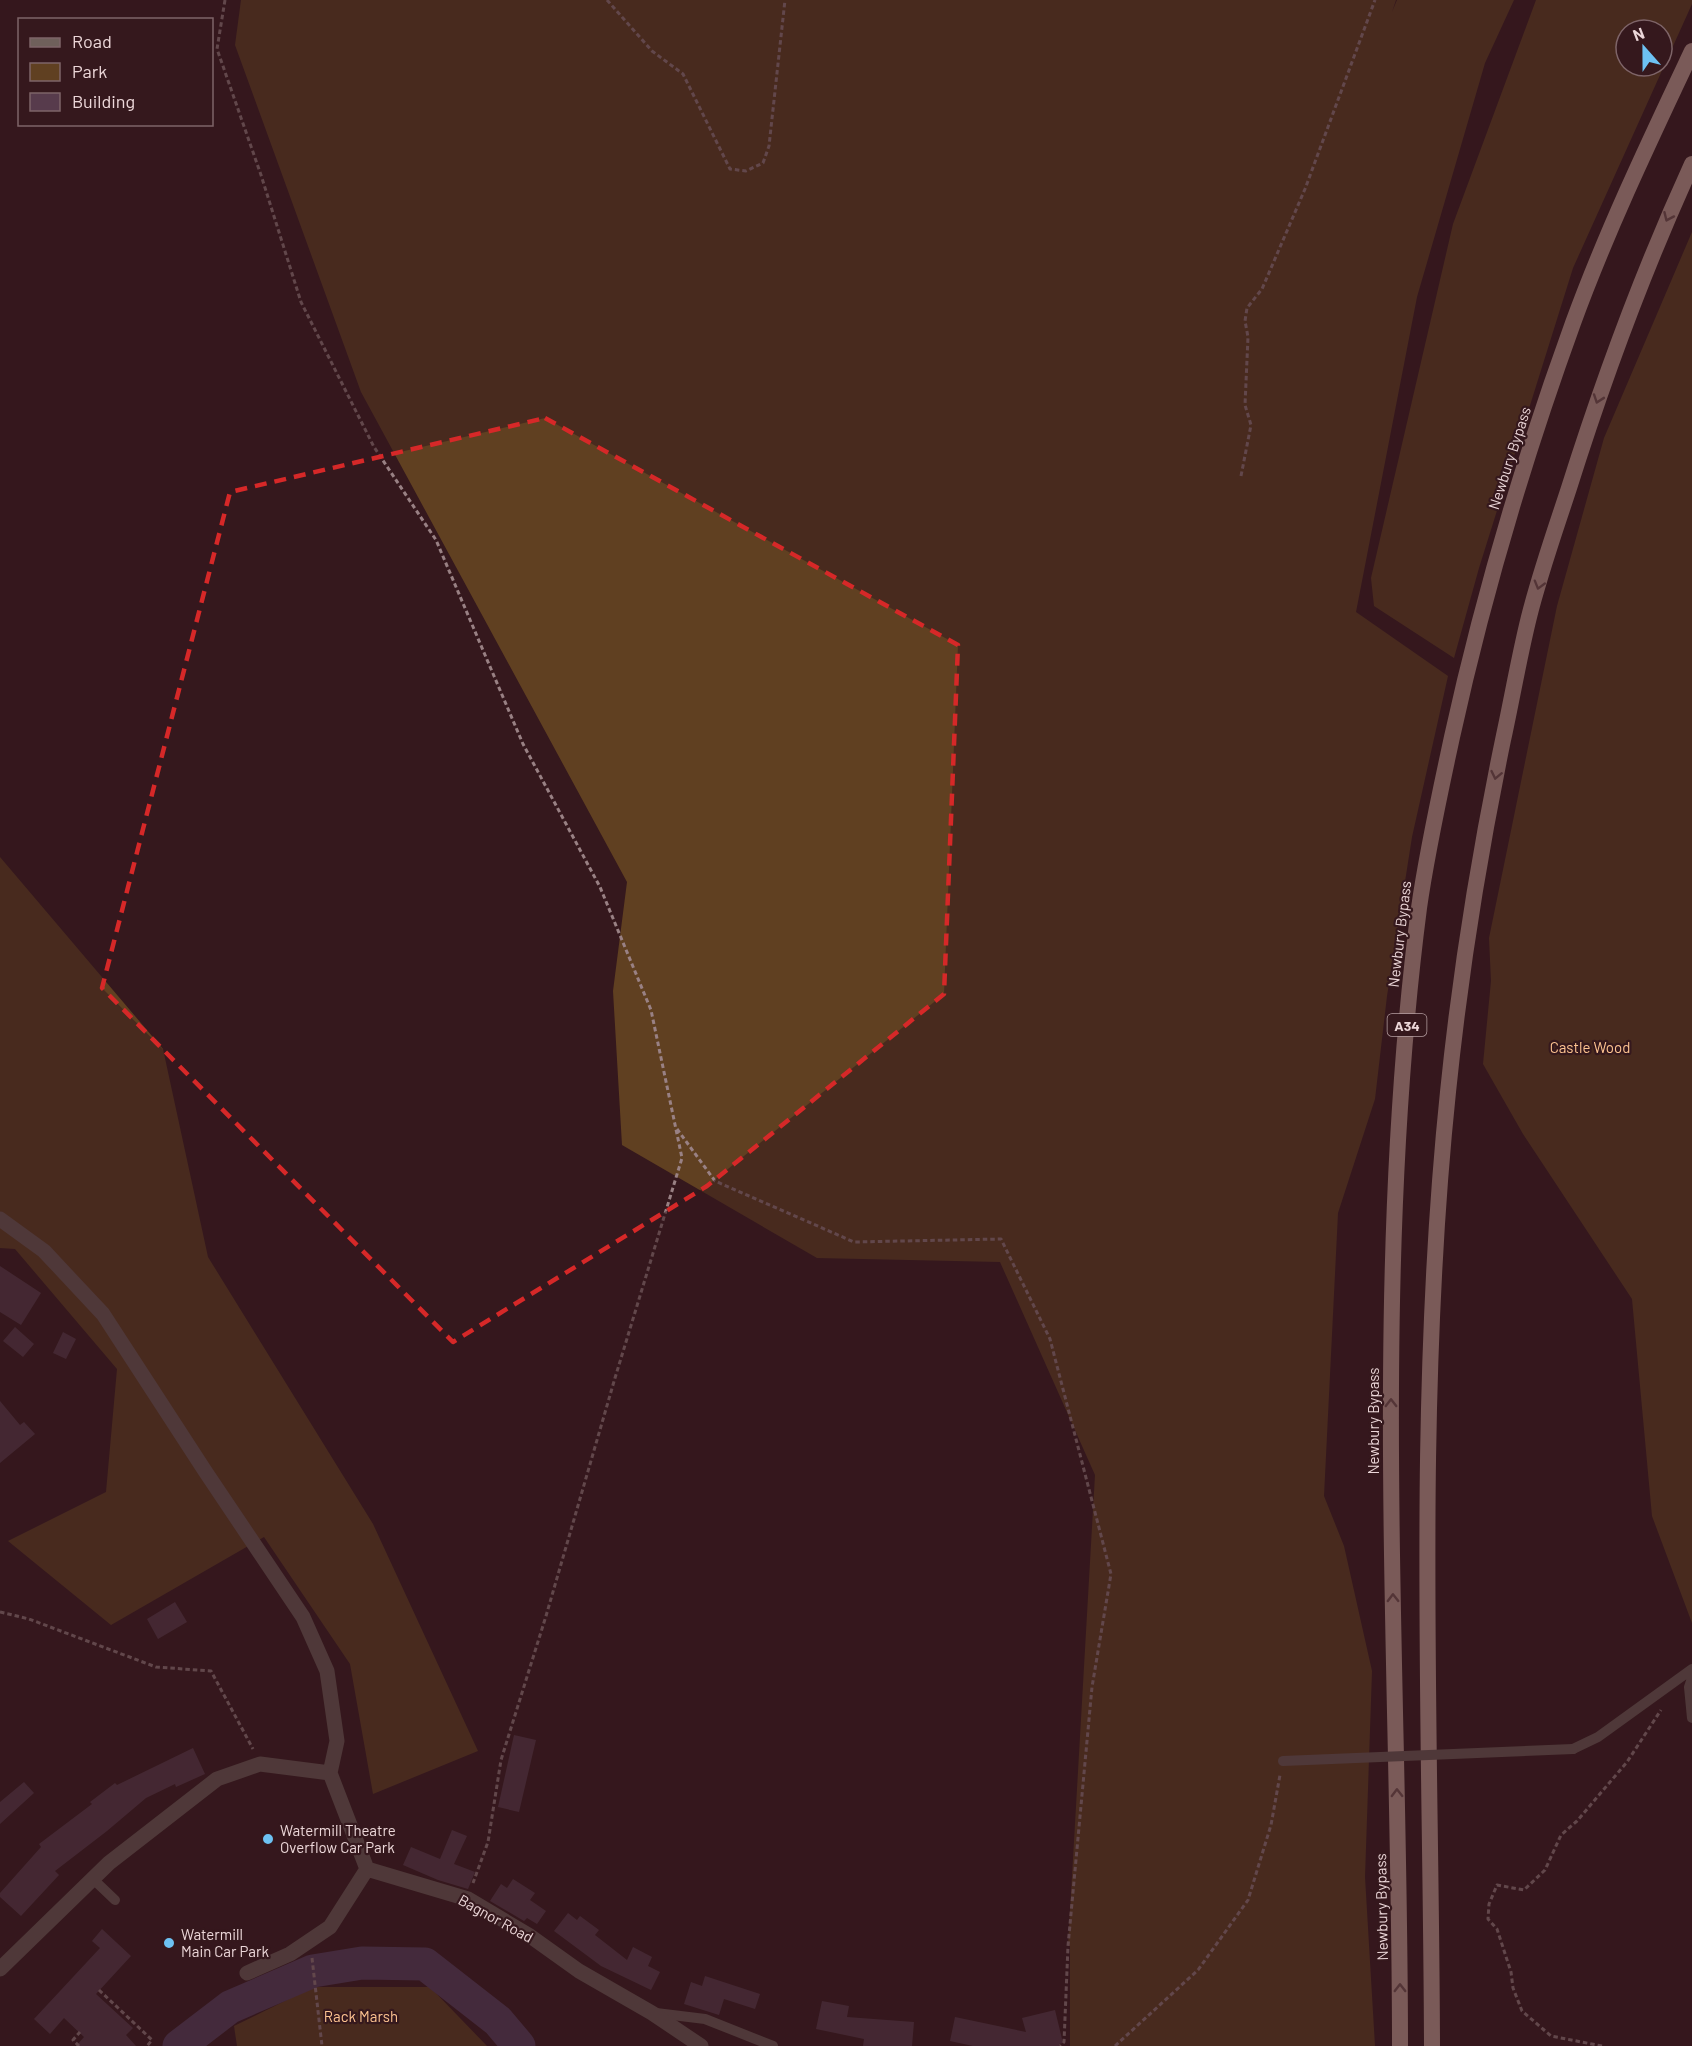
<svg xmlns="http://www.w3.org/2000/svg" width="1692" height="2046" viewBox="0 0 1692 2046" font-family="Barlow,sans-serif">
	<rect width="100%" height="100%" fill="#35181d"/>
	<path fill="#604021" fill-rule="evenodd" d="M241,0H1396L1392,12L1397,0H1514L1485,63L1417,297L1356,612L1448,676L1412,837L1387,996L1375,1099L1338,1213L1324,1496L1344,1546L1372,1671L1365,1877L1375,2046H1070V1946H1068L1095,1475L1000,1262L817,1258L622,1145L613,991L627,882L361,392L235,45Z
		M1536,0H1692V4L1573,268L1479,568L1454,658L1374,606L1371,578L1453,224ZM1626,30H1662V66H1626Z
		M1692,232V1623L1652,1516L1632,1299L1523,1134L1483,1064L1491,981L1489,938L1557,606L1604,438Z
		M0,857L163,1049L208,1257L373,1524L478,1751L373,1794L350,1664L264,1537L111,1625L8,1541L106,1492L117,1369L15,1249L0,1248Z
		M313,1987H430L487,2046H237L234,2026Z"/>
	<g fill="none" stroke-linecap="round" stroke-linejoin="round">
		<path stroke="#584062" stroke-width="33" d="M179,2046L230,2007L313,1971L362,1963L425,1964L498,2021L519,2046"/>
	</g>
	<path fill="#573b4c" d="M0,1266L41,1293L21,1325L0,1312Z
		M15,1327L34,1344L23,1357L3,1341Z
		M63,1332L76,1339L66,1359L53,1353Z
		M0,1401L20,1425L24,1422L35,1434L0,1463Z
		M175,1602L187,1622L158,1639L147,1619Z
		M514,1735L536,1740L519,1812L498,1807Z
		M193,1748L205,1774L176,1787L175,1784L146,1798L107,1831L55,1871L59,1875L21,1916L0,1897V1893L41,1847L39,1844L92,1804L90,1802L115,1783L117,1785Z
		M24,1782L34,1793L0,1824V1802Z
		M452,1830L467,1836L454,1864L475,1872L468,1889L438,1880L403,1865L411,1847L440,1859Z
		M513,1879L535,1893L530,1900L546,1911L537,1924L527,1918L524,1921L490,1901L501,1884L507,1888Z
		M568,1913L577,1920L580,1916L599,1930L595,1935L627,1960L633,1947L652,1957L648,1966L660,1972L651,1990L601,1966L554,1931Z
		M102,1929L131,1956L96,1994L133,2028L126,2035L136,2046H76L84,2037L64,2018L50,2034L34,2019L100,1948L92,1941Z
		M705,1976L760,1994L755,2009L724,1999L719,2015L684,2004L691,1982L702,1986Z
		M822,2001L849,2006L847,2017L914,2022L912,2046H863L864,2039L816,2029Z
		M1055,2010L1063,2043L1059,2044V2046H973L950,2041L955,2017L1026,2032L1022,2018Z"/>
	<g fill="none" stroke-linecap="round" stroke-linejoin="round">
		<path stroke="#998184" stroke-width="3" stroke-dasharray="4.5 3" stroke-linecap="butt" d="M225,0L217,49L261,175L301,302L374,447L436,540L523,744L600,887L651,1010L682,1158L615,1378L546,1616L501,1760L488,1842L473,1883
			M607,0L652,51L683,74L730,169L746,171L763,163L769,146L785,0
			M1241,476L1251,425L1245,405L1248,337L1245,321L1247,308L1262,289L1305,189L1375,0
			M677,1129L715,1181L854,1242L1001,1239L1050,1339L1111,1574L1092,1687L1068,1946L1064,2042L1060,2046
			M0,1612L29,1619L156,1667L211,1671L253,1749
			M312,1958L322,2046
			M99,1990L152,2040L147,2046
			M79,2046L73,2040L80,2032
			M1115,2046L1198,1970L1248,1900L1271,1825L1280,1775
			M1602,2046L1551,2036L1522,2011L1513,1988L1511,1972L1497,1929L1488,1919L1489,1904L1497,1885L1524,1890L1545,1870L1561,1835L1577,1821L1627,1762L1661,1710"/>
		<path stroke="#6f605b" stroke-width="10" d="M1692,1678L1689,1687L1692,1718
			M1573,1749L1598,1737L1692,1669
			M93,1879L115,1900
			M656,2013L705,2019L773,2046"/>
		<path stroke="#6f605b" stroke-width="15" d="M0,1219L44,1251L103,1314L205,1471L303,1617L327,1671L337,1741L330,1773
			M330,1773L367,1869L468,1899L530,1936L579,1971L652,2013L701,2046
			M0,1969L109,1863L217,1779L260,1764L330,1773
			M247,1973L290,1954L330,1927L367,1869"/>
		<path stroke="#ceaaa0" stroke-width="16" d="M1400,2046C1400,1667 1370,1286 1419,908C1427,851 1440,793 1452,737C1483,596 1524,458 1573,323C1607,230 1650,140 1692,51
			M1432,2046C1431,1728 1415,1409 1448,1092C1460,974 1479,856 1503,740C1512,699 1519,657 1529,617C1540,573 1555,531 1569,488C1604,377 1644,269 1692,164"/>
		<path stroke="#6f605b" stroke-width="10" d="M1283,1761L1573,1749"/>
	</g>
	<defs><path id="oneway-chevron" d="M-2-3.5L2.5 0L-2 3.5" fill="none" stroke-width="1.6" stroke-linecap="round" stroke-linejoin="round" transform="scale(1.5)"/></defs>
	<g stroke="#7a5a58">
		<use href="#oneway-chevron" transform="translate(1668 217) rotate(114)"/>
		<use href="#oneway-chevron" transform="translate(1598 399) rotate(109)"/>
		<use href="#oneway-chevron" transform="translate(1539 585) rotate(106)"/>
		<use href="#oneway-chevron" transform="translate(1496 775) rotate(102)"/>
		<use href="#oneway-chevron" transform="translate(1391 1403) rotate(-90)"/>
		<use href="#oneway-chevron" transform="translate(1393 1598) rotate(-91)"/>
		<use href="#oneway-chevron" transform="translate(1397 1793) rotate(-91)"/>
		<use href="#oneway-chevron" transform="translate(1400 1988) rotate(-90)"/>
	</g>
	<path d="M0 0H1692V2046H0ZM545,418L958,645L944,994L707,1186L453,1342L102,988L230,492Z" fill="#35181d" fill-opacity=".55" fill-rule="evenodd"/>
	<path fill="none" stroke="#d62828" stroke-width="4.5" stroke-dasharray="12 8" stroke-linejoin="round" d="M545,418L958,645L944,994L707,1186L453,1342L102,988L230,492Z"/>
	<g fill="#6dc2f3" stroke="#35181d" stroke-width="2">
		<circle cx="268" cy="1839" r="6"/>
		<circle cx="169" cy="1943" r="6"/>
	</g>
	<g text-anchor="middle" dominant-baseline="central" stroke-width="4.5" stroke-linejoin="round" paint-order="stroke">
		<rect fill="#35181d" stroke="#b59ea1" stroke-width="1.5" x="1387.5" y="1014" width="39" height="22" rx="4.5"/>
		<g font-size="14" font-weight="bold" fill="#ecd7d9">
			<text x="1407" y="1025">A34</text>
		</g>
		<g font-size="15" fill="#ecd7d9" stroke="#35181d">
			<text transform="translate(1509 458) rotate(-72)">Newbury Bypass</text>
			<text transform="translate(1399 934) rotate(-83)">Newbury Bypass</text>
			<text transform="translate(1373 1421) rotate(-90)">Newbury Bypass</text>
			<text transform="translate(1381 1907) rotate(-91)">Newbury Bypass</text>
			<text transform="translate(496 1918) rotate(29)">Bagnor Road</text>
		</g>
		<g font-size="15" fill="#fec491" stroke="#35181d">
			<text x="1590" y="1047">Castle Wood</text>
			<text x="361" y="2016">Rack Marsh</text>
		</g>
		<g font-size="15" fill="#ecd7d9" stroke="#35181d" text-anchor="start">
			<text x="280" y="1830">Watermill Theatre<tspan x="280" dy="17">Overflow Car Park</tspan></text>
			<text x="181" y="1934">Watermill<tspan x="181" dy="17">Main Car Park</tspan></text>
		</g>
	</g>
	<rect x="18" y="18" width="195" height="108" fill="#35181d" stroke="#7e6468" stroke-width="1.5"/>
	<rect x="30" y="38" width="30" height="9" fill="#6f605b" stroke="#7e6468" stroke-width="1.5"/>
	<text x="72" y="48" font-size="18" fill="#ecd7d9">Road</text>
	<rect x="30" y="63" width="30" height="18" fill="#604021" stroke="#7e6468" stroke-width="1.5"/>
	<text x="72" y="78" font-size="18" fill="#ecd7d9">Park</text>
	<rect x="30" y="93" width="30" height="18" fill="#573b4c" stroke="#7e6468" stroke-width="1.5"/>
	<text x="72" y="108" font-size="18" fill="#ecd7d9">Building</text>
	<g transform="translate(1644 48) rotate(339)"><circle r="28" fill="#35181d" stroke="#7e6468" stroke-width="1.5"/>
	<path d="M0-4.5L10 22L0 15L-10 22Z" fill="#6dc2f3"/>
	<text y="-9" font-size="16" font-weight="bold" text-anchor="middle" fill="#ecd7d9">N</text>
	</g>
</svg>
